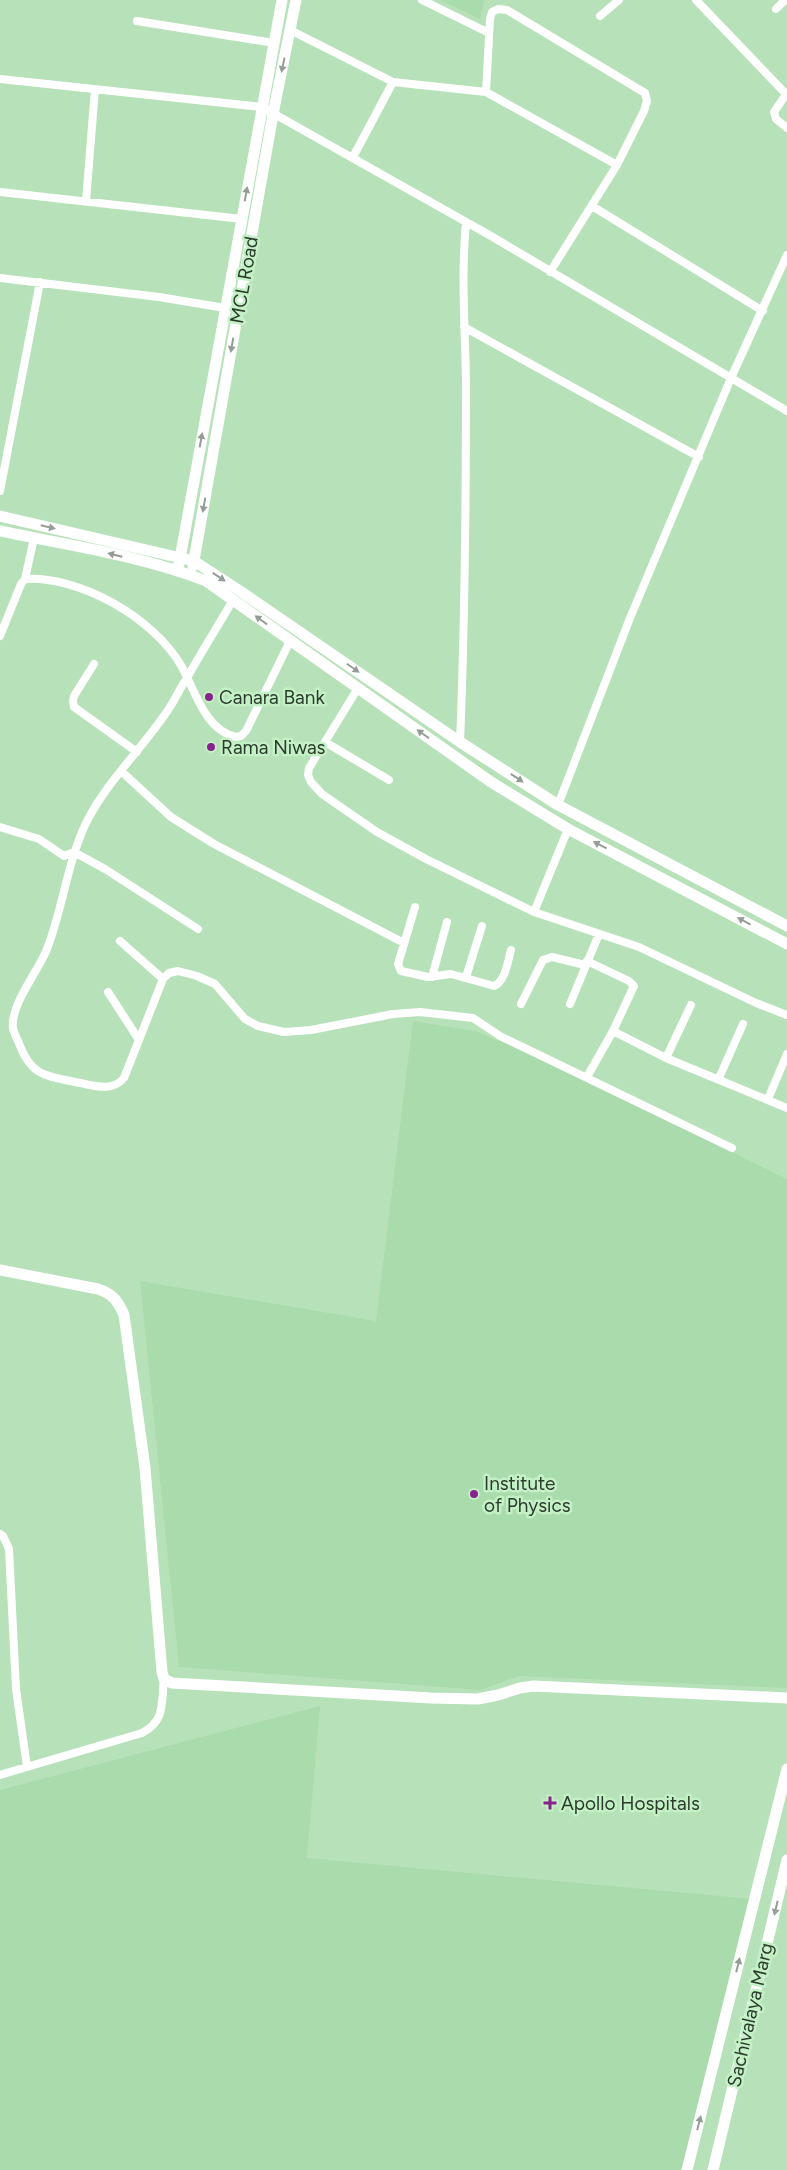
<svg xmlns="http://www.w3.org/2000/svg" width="787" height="2170" viewBox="0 0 787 2170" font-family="Figtree,sans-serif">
	<rect width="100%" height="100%" fill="#b7e2b9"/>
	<path fill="#aadbac" d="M440,0H484L480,19Z
		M413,1021L475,1031L523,1051L787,1179V1688L519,1676L481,1690L179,1667L140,1281L376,1321Z
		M320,1706L307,1858L753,1899L684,2170H0V1790Z"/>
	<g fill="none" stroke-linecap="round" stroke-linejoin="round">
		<path stroke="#fff" stroke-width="8" d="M422,0L489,33
			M696,0L786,94
			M776,9L785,0
			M600,16L619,0
			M137,21L274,43
			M290,30L393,82L486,92L617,165
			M0,79L262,107L491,236L787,411
			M486,92L490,19L492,12L498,9L507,10L645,93L647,101L644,111L617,165L550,272
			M787,93L774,112L776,119L787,128
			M353,157L393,82
			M0,192L242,219
			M86,201L95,89
			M592,206L763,311
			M0,278L159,297L225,308
			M464,327L699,457
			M0,491L40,282
			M25,579L34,538
			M233,600C218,626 202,651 187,678C180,688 175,700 168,710C142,749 107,781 86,823C67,863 63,908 47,949C39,970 10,1005 13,1028C14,1034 18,1040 20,1046C32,1076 46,1076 75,1082C93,1085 111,1093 124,1078L163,979L169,973L178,971L197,976L215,984L245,1019L258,1026L284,1032L311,1030L393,1014L420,1012L473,1018L500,1036L732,1148
			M0,636L21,584L25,579C81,576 154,618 182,667C195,691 205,730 236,737L241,736L246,731L290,641
			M94,664L74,696L73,701L74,707L137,752
			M358,688L309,768L308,775L311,782L322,794L377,832L426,859L534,912L639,947L756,1003L787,1015
			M325,742L389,780
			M460,742C465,622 466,501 466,381C465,328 461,275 466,222
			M121,771L171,817L214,844L404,943
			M558,805L630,618L731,378L787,255
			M0,827L39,839L64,856L74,852L105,869L198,929
			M415,907L398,964L401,971L428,977L451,974L494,986C505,982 508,961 511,950
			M534,912L568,829
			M120,941L163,979
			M432,977L447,922
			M466,977L482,926
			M108,992L139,1040
			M521,1004L543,960L552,957L585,965
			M570,1004L599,934
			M613,1031L666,1058L787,1108
			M666,1058L691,1005
			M587,1077L613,1031L634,986L629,981L587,961
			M719,1078L743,1024
			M768,1099L787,1054
			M0,1534L3,1536L9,1549L16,1689L27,1767
			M0,1775L142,1733C166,1720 161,1703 164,1679"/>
		<path stroke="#fff" stroke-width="11" d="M0,516L194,561L240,591L460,742L558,805L787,926
			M0,531C66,545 144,556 206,581L491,782L568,829L787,944
			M179,564L282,0
			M193,566L274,109L296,0
			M0,1270L98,1289C113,1294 118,1301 124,1315L145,1468L162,1672L164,1679L172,1683L431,1698L478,1699L498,1695L520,1688L534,1686L787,1698
			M687,2170L787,1769
			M713,2170L787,1860"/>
	</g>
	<defs><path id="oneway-solid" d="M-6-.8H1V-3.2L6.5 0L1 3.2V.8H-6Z" transform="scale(1.25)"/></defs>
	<g fill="#959e96">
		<use href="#oneway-solid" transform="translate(283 65) rotate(102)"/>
		<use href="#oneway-solid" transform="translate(246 194) rotate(-80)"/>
		<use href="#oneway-solid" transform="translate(232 345) rotate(100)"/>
		<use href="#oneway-solid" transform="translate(201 440) rotate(-80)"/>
		<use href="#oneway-solid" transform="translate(204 505) rotate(100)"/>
		<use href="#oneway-solid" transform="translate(48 527) rotate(13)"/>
		<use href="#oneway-solid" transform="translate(115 555) rotate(-166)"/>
		<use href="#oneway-solid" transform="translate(219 577) rotate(33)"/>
		<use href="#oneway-solid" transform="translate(261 620) rotate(-144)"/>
		<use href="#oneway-solid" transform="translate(353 668) rotate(35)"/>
		<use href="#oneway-solid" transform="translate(423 734) rotate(-145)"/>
		<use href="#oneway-solid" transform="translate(517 778) rotate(33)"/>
		<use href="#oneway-solid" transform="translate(600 845) rotate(-153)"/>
		<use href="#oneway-solid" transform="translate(744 921) rotate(-152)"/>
		<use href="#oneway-solid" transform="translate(776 1908) rotate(103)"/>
		<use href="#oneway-solid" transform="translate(738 1965) rotate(-76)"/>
		<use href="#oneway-solid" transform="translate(699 2123) rotate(-76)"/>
	</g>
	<g fill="#87238c" stroke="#c4f0c6" stroke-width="2">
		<circle cx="209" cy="697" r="5"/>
		<circle cx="211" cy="747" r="5"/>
		<circle cx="474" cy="1494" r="5"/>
		<path d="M547.5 1795.5h5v5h5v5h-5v5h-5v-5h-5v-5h5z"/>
	</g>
	<g text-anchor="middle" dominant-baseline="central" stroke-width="5" stroke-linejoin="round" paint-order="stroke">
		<g font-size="19" fill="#2b3c2c" stroke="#c4f0c6">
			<text transform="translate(244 280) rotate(-80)">MCL Road</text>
			<text transform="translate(750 2015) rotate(-77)">Sachivalaya Marg</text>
		</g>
		<g font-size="19" fill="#2b3c2c" stroke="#c4f0c6" text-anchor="start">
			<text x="219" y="697">Canara Bank</text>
			<text x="221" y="747">Rama Niwas</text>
			<text x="484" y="1483">Institute<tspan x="484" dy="22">of Physics</tspan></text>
			<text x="561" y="1803">Apollo Hospitals</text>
		</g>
	</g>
</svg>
